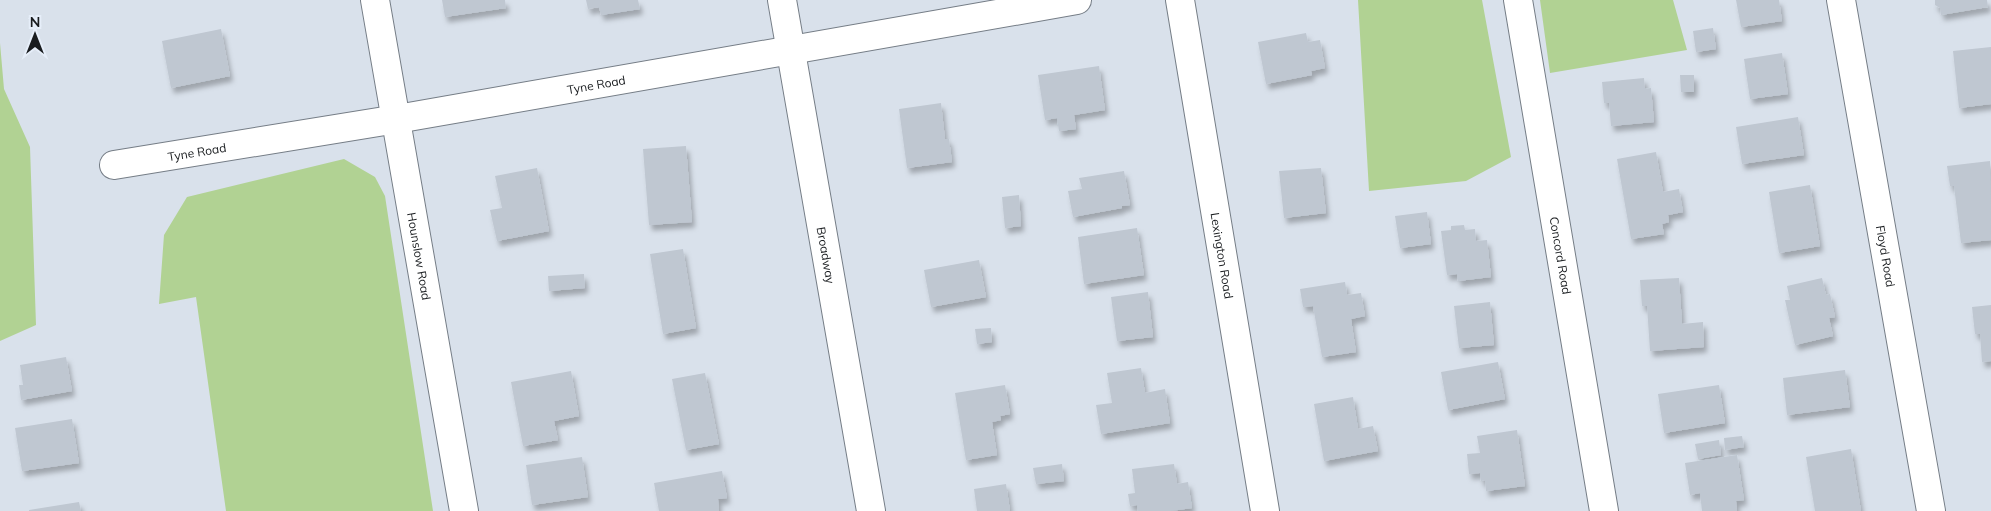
<svg xmlns="http://www.w3.org/2000/svg" width="1991" height="511" viewBox="0 0 1991 511" font-family="Mulish,sans-serif">
	<defs>
		<filter id="shadow"><feDropShadow dx="3" dy="5.5" stdDeviation="2.5" flood-color="#0004"/></filter>
	</defs>
	<rect width="100%" height="100%" fill="#d9e1eb"/>
	<path fill="#b1d293" d="M1358,0H1482L1511,157L1466,181L1369,191Z
		M1540,0H1673L1687,50L1550,73Z
		M0,43L4,89L30,147L36,325L0,341Z
		M344,159L375,177L385,196L433,511H226L196,297L159,304L164,235L187,197Z"/>
	<path fill="#bfc7d1" filter="url(#shadow)" d="M442,0H505L506,8L445,17Z
		M586,0H638L640,9L601,15L599,7L588,9Z
		M1736,0H1779L1782,21L1741,27Z
		M1935,0H1987L1988,7L1941,15L1940,8L1935,5Z
		M1713,28L1716,49L1696,52L1693,31Z
		M221,29L230,76L171,88L162,41Z
		M1306,33L1308,42L1320,40L1325,68L1311,71L1312,75L1266,84L1258,42Z
		M1991,47V104L1959,108L1953,51Z
		M1782,53L1788,94L1750,99L1744,59Z
		M1099,66L1105,110L1074,115L1076,129L1059,131L1057,118L1045,120L1038,75Z
		M1680,75H1694V92H1681Z
		M1644,78L1645,89L1651,88L1654,122L1611,126L1609,103H1604L1602,82Z
		M941,103L945,139H949L952,162L907,168L899,109Z
		M1798,117L1804,155L1742,164L1736,127Z
		M686,146L692,222L649,225L643,149Z
		M1656,152L1663,192L1679,189L1683,212L1668,215L1669,222L1662,224L1664,234L1631,239L1617,159Z
		M1990,161L1991,240L1961,243L1954,186H1950L1947,166Z
		M537,168L549,231L497,241L490,210L502,208L495,176Z
		M1321,168L1326,213L1284,218L1279,171Z
		M1124,171L1130,205L1122,206V208L1073,217L1068,191L1082,189L1079,178Z
		M1810,185L1820,246L1779,253L1769,192Z
		M1019,195L1021,226L1005,228L1002,197Z
		M1427,212L1431,244L1400,248L1395,216Z
		M1464,225L1465,230L1475,229L1476,241L1487,240L1491,277L1458,281L1457,274L1447,275L1441,231L1451,230V226Z
		M1137,228L1144,275L1084,284L1078,237Z
		M683,249L696,328L663,334L650,254Z
		M979,260L986,297L931,307L924,270Z
		M584,274L585,288L549,291L548,276Z
		M1679,278L1682,324L1703,322L1704,347L1650,351L1647,306H1642L1640,280Z
		M1822,278L1826,295L1830,294L1835,317L1829,318L1833,336L1795,345L1785,300H1790L1787,286Z
		M1345,282L1347,295L1361,293L1365,316L1351,319L1356,352L1322,357L1313,306L1303,307L1300,289Z
		M1148,292L1153,337L1117,341L1111,297Z
		M1490,302L1494,345L1459,348L1454,306Z
		M1991,305V361L1982,362L1980,334H1975L1972,307Z
		M991,328L992,342L977,344L975,329Z
		M66,357L72,391L21,400L19,385H23L20,365Z
		M1498,362L1505,399L1448,410L1441,372Z
		M1141,368L1145,393L1165,389L1170,423L1101,434L1096,405L1112,403L1107,373Z
		M1845,370L1850,407L1787,415L1783,378Z
		M571,371L579,416L554,421L558,440L523,446L511,382Z
		M705,373L719,444L686,450L672,379Z
		M1005,385L1010,414L1000,416L1001,420L992,422L997,455L966,460L955,393Z
		M1719,385L1725,423L1664,433L1658,394Z
		M1353,397L1358,429L1373,426L1378,451L1324,461L1314,404Z
		M72,419L79,463L22,471L15,428Z
		M1517,430L1525,486L1486,491L1485,480L1481,481L1480,473L1469,474L1467,454L1480,453L1477,436Z
		M1742,436L1744,447L1725,450L1724,438Z
		M1719,440L1721,455L1698,459L1695,444Z
		M1851,449L1861,511H1815L1806,457Z
		M1737,455L1744,500L1736,501L1737,511H1702L1700,493L1690,495L1685,463Z
		M582,457L588,497L532,505L526,465Z
		M1062,464L1064,481L1036,484L1033,468Z
		M1174,464L1177,484L1188,482L1192,508L1171,511H1138L1137,505L1130,506L1128,494L1135,493L1132,469Z
		M722,471L727,498L718,499L719,511H659L654,483Z
		M1006,484L1010,511H977L974,489Z
		M79,502L81,511H29V510Z"/>
	<g fill="none" stroke-linecap="round" stroke-linejoin="round">
		<g stroke="#757d86" stroke-width="30">
			<g id="minor">
				<path id="s1" d="M375,0L464,511"/>
				<path id="s2" d="M782,0L871,511"/>
				<path id="s3" d="M1180,0L1265,511"/>
				<path id="s4" d="M1518,0L1604,511"/>
				<path id="s5" d="M1841,0L1931,511"/>
				<path id="s6" d="M114,165L397,119L1077,0"/>
			</g>
		</g>
		<use href="#minor" stroke="#fff" stroke-width="28"/>
	</g>
	<g text-anchor="middle" dominant-baseline="central" stroke-width="5" stroke-linejoin="round" paint-order="stroke">
		<g font-size="12" fill="#191c1f" stroke="#e6eef9">
			<text stroke="none"><textPath href="#s6" startOffset="489">Tyne Road</textPath></text>
			<text stroke="none"><textPath href="#s6" startOffset="84">Tyne Road</textPath></text>
			<text stroke="none"><textPath href="#s1" startOffset="260">Hounslow Road</textPath></text>
			<text stroke="none"><textPath href="#s2" startOffset="259">Broadway</textPath></text>
			<text stroke="none"><textPath href="#s4" startOffset="259">Concord Road</textPath></text>
			<text stroke="none"><textPath href="#s3" startOffset="259">Lexington Road</textPath></text>
			<text stroke="none"><textPath href="#s5" startOffset="260">Floyd Road</textPath></text>
		</g>
	</g>
	<g transform="translate(35 35)" stroke="#e6eef9" stroke-width="4" paint-order="stroke">
	<path d="M0-4L9 19L0 12L-9 19Z" fill="#191c1f"/>
	<text y="-8" font-size="14" font-weight="bold" text-anchor="middle" fill="#191c1f">N</text>
	</g>
</svg>
